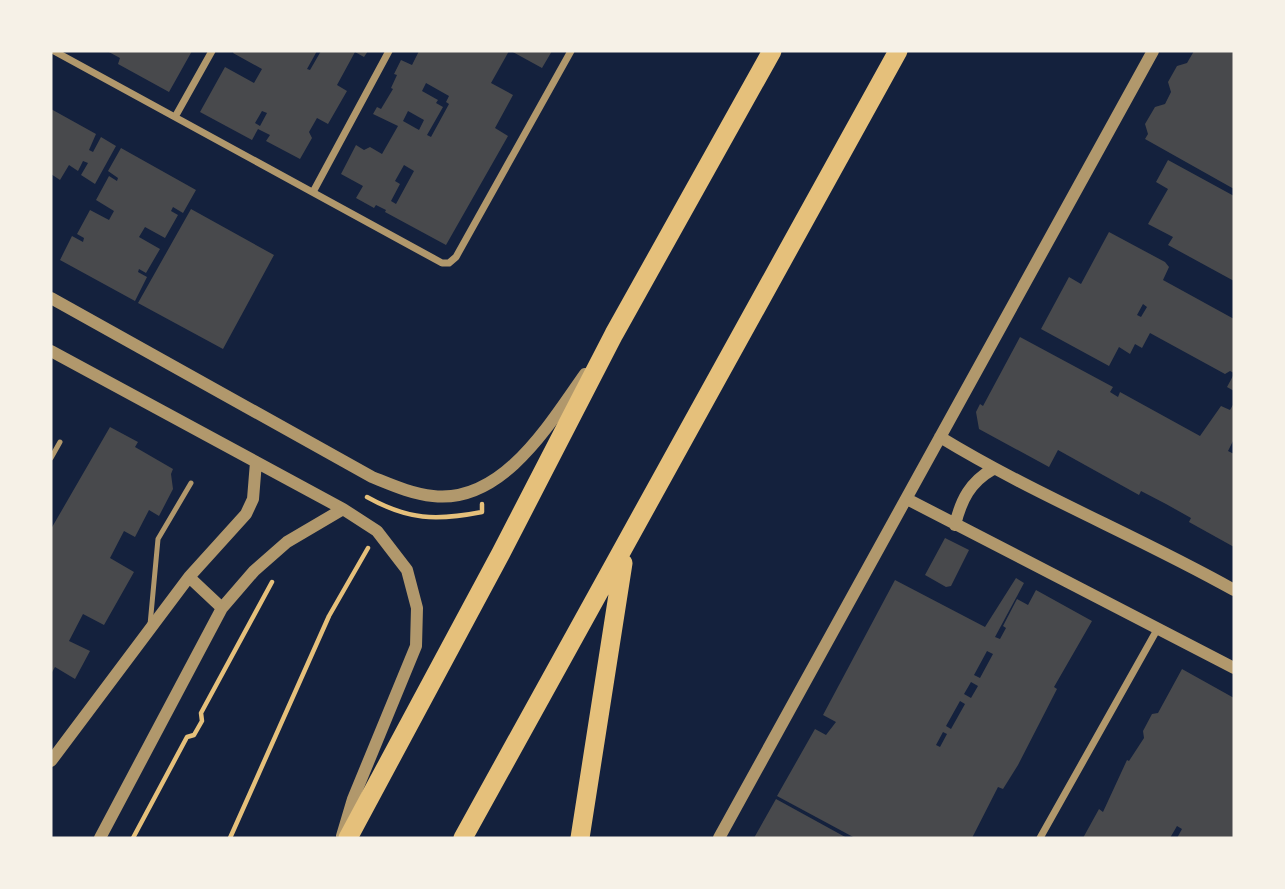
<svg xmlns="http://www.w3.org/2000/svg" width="1285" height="889" viewBox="0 0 1285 889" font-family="'Nunito Sans',sans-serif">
	<rect width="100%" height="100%" fill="#14213d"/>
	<path fill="#48494c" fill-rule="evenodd" d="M107,51H192L169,92L118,64L120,58Z
		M234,51H317L307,69L310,70L321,51H368L364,57L355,52L337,85L347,91L328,124L317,118L309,132L312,138L300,159L266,141L270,135L258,129L252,140L200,112L225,67L254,83L262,69L233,53ZM262,111L267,113L260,126L255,123Z
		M419,51H509L491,83L513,95L495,128L508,136L446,245L385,212L386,210L376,205L374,208L356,198L363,186L341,174L356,145L364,150L370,147L382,154L398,126L373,114L377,107L381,109L393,89L391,88L397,75L394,74L401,60L412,65ZM426,83L449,96L446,102L449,104L431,137L427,135L443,107L436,103L438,100L422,91ZM408,111L424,120L419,130L403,121ZM404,165L414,171L396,204L391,201L400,184L395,181Z
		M511,51H552L542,68Z
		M1194,51H1234V189L1145,139L1148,134L1145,124L1155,107L1165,104L1171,92L1168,82L1177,66L1187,63Z
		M51,109L96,134L89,150L93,152L101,137L116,146L95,184L81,175L88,163L83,161L78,171L69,165L60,180L51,174Z
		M121,148L196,190L183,213L173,207L171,211L178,215L165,238L145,227L139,237L160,249L146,273L139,269L138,272L147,277L135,301L60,260L72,236L83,242L84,238L77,234L90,210L109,220L114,211L96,200L109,176L117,181L118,178L108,171Z
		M1168,160L1234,196V281L1168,245L1173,237L1148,224L1168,189L1156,182Z
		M191,209L274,255L223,349L138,303Z
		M1109,232L1165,262L1169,267L1163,280L1234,319V373L1230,371L1225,374L1150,333L1142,348L1135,344L1130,354L1119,347L1109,366L1041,329L1069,277L1081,284ZM1143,304L1147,307L1141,317L1137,315Z
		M1020,337L1113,387L1110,392L1118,397L1120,392L1200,436L1221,406L1230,410L1234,403V439L1228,451L1234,454V547L1189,522L1191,518L1166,504L1141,491L1139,495L1058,450L1049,467L979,429L976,412L980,404L983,406Z
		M1234,374V391L1227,387Z
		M110,427L138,442L135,447L173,469L171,474L173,489L159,516L149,510L135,537L124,531L110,558L134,572L104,625L83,614L69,641L90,651L75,679L55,667L51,674V529Z
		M945,538L969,550L951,586L946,587L925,575Z
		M1016,578L1024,583L995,637L1000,639L1006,628L1003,626L1017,599L1028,605L1036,590L1092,621L1054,687L1057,689L1018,765L1003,789L998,787L972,838H855L777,796L815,729L826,735L836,722L823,715L895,580L985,627ZM987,651L993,654L980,678L974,675ZM971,682L978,686L971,698L964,694ZM960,701L965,704L951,729L946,726ZM943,732L947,734L940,747L936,745Z
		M1182,669L1234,698V838H1177L1182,829L1177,826L1170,838H1083L1099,809L1103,812L1127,760L1129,761L1144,738L1143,731L1152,714L1158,713Z
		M776,799L847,838H754Z"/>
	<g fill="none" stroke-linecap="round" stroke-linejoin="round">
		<path stroke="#e5c07b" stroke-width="4.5" d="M367,497C408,520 436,521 482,512V504
			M133,838L187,737L194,735L202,721L201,713L272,582
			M230,838L329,616L368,548"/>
		<path stroke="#b1986c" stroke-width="5" d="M51,458L60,442
			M150,625L158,539L191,483"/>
		<path stroke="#b1986c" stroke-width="7" d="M54,51L442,263H449L456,257L571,51
			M175,117L212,51
			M313,192L389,51
			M1040,838L1158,628"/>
		<path stroke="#b1986c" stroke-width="12" d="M51,298L372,477C392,485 412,494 433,496C503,504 550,423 585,374
			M51,351L343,509L377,531L407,570L417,608L416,646L353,799L342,836
			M940,437C1035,495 1138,536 1234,590
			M907,499L1234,668
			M955,525C961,500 970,482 993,469
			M189,577L222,608
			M51,761L189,577L246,514L253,499L256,462
			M100,838L222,608L254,571L287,542L343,509
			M719,838L1153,51"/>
		<path stroke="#e5c07b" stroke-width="19" d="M348,838L501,553L614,334L772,51
			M463,838L898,51
			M580,838L623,563"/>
	</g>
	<rect width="1285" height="889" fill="none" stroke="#f6f1e7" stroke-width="105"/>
</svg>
